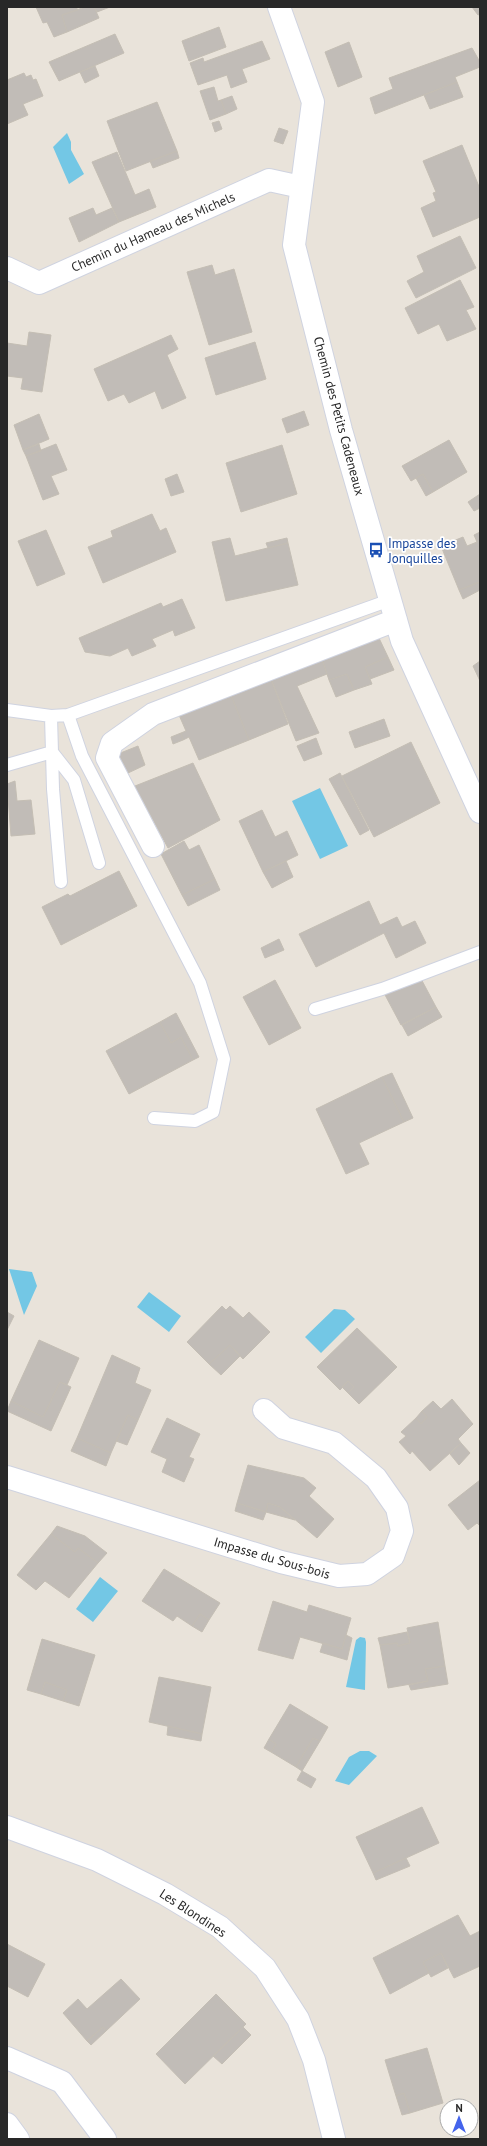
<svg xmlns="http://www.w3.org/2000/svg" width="487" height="2146" viewBox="0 0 487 2146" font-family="'PT Sans',sans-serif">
	<rect width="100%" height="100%" fill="#e9e3da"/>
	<path fill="#73c7e5" d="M67,133L71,142V150L84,174L69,184L53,147Z
		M320,788L348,846L320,859L292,801Z
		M9,1269L32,1272L37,1286L24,1315Z
		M149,1292L181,1316L169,1332L137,1307Z
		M334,1309L345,1310L355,1319L321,1353L305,1337Z
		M100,1577L118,1591L93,1622L76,1609Z
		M360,1637L365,1638L366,1642L365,1690L346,1687L356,1640Z
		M360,1751H369L377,1756L349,1785L335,1781L349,1757Z"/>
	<path fill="#c1bcb7" stroke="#c4beb4" d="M36,7H76L78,10L62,15L67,32L54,37L47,22L43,23Z
		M85,7H94L99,18L67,32L62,15Z
		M94,7H110L97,12Z
		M472,7H480V14L478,15Z
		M219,27L226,47L189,61L182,41Z
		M115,34L124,53L59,81L49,62Z
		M262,41L270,59L242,69L247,82L231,88L227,75L198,85L190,63L203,58L204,62Z
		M349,42L362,77L338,87L325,52Z
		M472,48L480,62V67L455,77L457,82L375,114L370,98L393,89L389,78Z
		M95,66L99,76L85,83L80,72Z
		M24,73L26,77L31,75L33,80L36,79L43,96L23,104L28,115L7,124V80Z
		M457,82L463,97L430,109L424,95Z
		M214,87L218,101L221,100L226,114L210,120L200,91Z
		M232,96L237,109L226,114L221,100Z
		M157,102L177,151L126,171L107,121Z
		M219,121L222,129L215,132L212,123Z
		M279,128L288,131L283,144L274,141Z
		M462,145L480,189V217L433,237L421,208L436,201L433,193L436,192L423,161Z
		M177,151L179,158L153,168L150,161Z
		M117,152L135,195L149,189L156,207L119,222L92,162Z
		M93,208L96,215L112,208L119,222L79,242L69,218Z
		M460,236L476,268L416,298L407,281L424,272L417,256Z
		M212,265L215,275L234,269L252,332L209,345L187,272Z
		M460,280L474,307L466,310L476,329L447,341L439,324L418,334L405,308Z
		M29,332L51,335L42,392L21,389L23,378L7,376V343L27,346Z
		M171,335L178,349L167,355L186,398L162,409L155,391L129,403L124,394L108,401L94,369Z
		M255,342L266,379L216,395L205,358Z
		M304,411L309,425L287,433L282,419Z
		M39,414L49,439L23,450L14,425Z
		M449,440L467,472L433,492L423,474L411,481L402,466Z
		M39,444L41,451L26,456L23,450Z
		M56,444L67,470L51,476L59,494L43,500L26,456Z
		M282,445L297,494L241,512L226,463Z
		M177,474L184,492L171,496L165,479Z
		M423,474L433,492L426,496L416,478Z
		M480,494V508L474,511L468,502Z
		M152,514L160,531L166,528L176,552L103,583L88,547L113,537L111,531Z
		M46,530L65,574L37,586L18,541Z
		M480,532V582L459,590L441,546L463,537L467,546L477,542L474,535Z
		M230,538L235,556L288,543L298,585L226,601L212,542Z
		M287,538L288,543L268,548L266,543Z
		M480,582V590L463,599L459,590Z
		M182,599L195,628L175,636L173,630L152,639L156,646L132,656L128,648L110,656L85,652L79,638L161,603L163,607Z
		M378,636L388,657L365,667L372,684L354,690L347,674L329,680L322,659Z
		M388,657L394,670L370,679L365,667Z
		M322,659L327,674L297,686L319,733L296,741L271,679Z
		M480,661V681L473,666Z
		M347,674L354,690L336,697L329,680Z
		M271,679L288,724L249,740L231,695Z
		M231,695L249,740L199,760L189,737L183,740L181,733L186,731L179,715Z
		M384,719L390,736L355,748L349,732Z
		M181,733L183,740L173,744L171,737Z
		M316,738L322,754L304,761L297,746Z
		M411,742L440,803L374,837L342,776Z
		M138,746L145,765L128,773L118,754Z
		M193,763L220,820L168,848L135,786Z
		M340,773L369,830L360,835L329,779Z
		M15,781L17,801L31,800L35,834L11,836L7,784Z
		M262,810L275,837L287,831L298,855L263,872L239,821Z
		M184,841L189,850L199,845L215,879L182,895L161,854Z
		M286,861L293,877L272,888L263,872Z
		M119,871L137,906L61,945L42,907L68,894L70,896Z
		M215,879L220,890L188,906L182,895Z
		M369,901L380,925L397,917L402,927L415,921L426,943L396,958L384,933L316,967L299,934Z
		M279,939L284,950L265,958L261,948Z
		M419,975L436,1007L401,1025L384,993Z
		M275,980L301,1028L269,1045L243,997Z
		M436,1007L442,1017L408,1036L402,1025Z
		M176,1013L199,1057L193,1060L181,1037L171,1043L160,1022Z
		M160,1022L171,1043L181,1037L193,1060L129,1094L106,1051Z
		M392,1073L413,1118L404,1122L382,1077Z
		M382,1077L404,1122L359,1143L369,1164L346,1174L316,1109Z
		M222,1306L226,1310L230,1306L243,1318L249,1312L270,1332L243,1359L230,1345L209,1364L187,1342Z
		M7,1312L14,1316L7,1330Z
		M357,1328L397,1367L359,1404L348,1393L354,1387L348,1381L340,1390L317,1367Z
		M39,1340L79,1358L67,1385L60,1382L43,1417L11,1401Z
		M230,1345L240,1356L221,1375L209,1364Z
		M112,1355L140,1368L135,1383L151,1390L138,1420L128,1415L111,1453L77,1438Z
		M348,1381L354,1387L348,1393L342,1387Z
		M60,1382L71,1387L51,1431L7,1411L11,1401L43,1417Z
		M452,1399L473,1424L458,1439L461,1443L430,1471L412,1451L410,1454L399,1442L406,1436L401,1432L416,1418L421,1424L427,1417L422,1411L433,1401L441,1409Z
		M422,1411L427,1417L421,1424L416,1418Z
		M128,1415L138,1420L127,1445L116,1441Z
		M167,1418L200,1434L189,1457L194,1459L184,1482L162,1472L167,1459L151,1452Z
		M77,1438L111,1453L106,1466L71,1451Z
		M461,1443L470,1453L459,1465L450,1454Z
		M248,1465L304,1478L316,1488L309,1496L334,1519L317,1538L280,1507L268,1503L266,1512L237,1503Z
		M480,1480V1526L477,1523L468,1530L448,1505Z
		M237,1503L266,1512L263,1520L235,1511Z
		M268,1503L280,1507L295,1520L266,1512Z
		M57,1526L85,1536L107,1553L98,1563L78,1548L75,1552L51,1534Z
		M51,1534L75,1552L78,1548L98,1563L69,1598L45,1581L36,1590L17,1575Z
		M164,1569L220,1603L209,1620L200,1614L192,1626L177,1616L173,1621L142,1601Z
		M273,1601L307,1612L309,1605L351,1618L342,1649L300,1637L293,1659L258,1650Z
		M200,1614L209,1620L202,1632L192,1626Z
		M438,1622L445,1666L425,1669L428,1681L388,1688L380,1645L397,1643L398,1646L410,1643L407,1628Z
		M407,1632L410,1643L398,1646L397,1643L380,1645L378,1638Z
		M346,1635L352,1638L347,1660L320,1652L323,1643L342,1649Z
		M42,1639L95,1655L79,1706L63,1701L67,1690L45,1682L41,1694L27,1690Z
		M445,1666L448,1684L411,1690L409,1685L428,1681L425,1669Z
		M159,1677L211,1687L202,1734L149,1722Z
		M45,1682L67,1690L63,1701L41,1694Z
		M290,1704L328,1727L320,1741L313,1738L296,1767L271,1752L276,1744L269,1739Z
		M168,1726L202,1734L201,1741L167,1735Z
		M313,1738L320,1741L302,1771L296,1767Z
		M269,1739L276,1744L271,1752L264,1748Z
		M302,1771L316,1779L311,1788L297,1780Z
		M422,1807L439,1843L373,1873L356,1837Z
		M406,1858L410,1866L376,1880L373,1873Z
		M458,1915L470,1936L480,1931V1966L454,1978L441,1953L423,1962L429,1973L390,1994L373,1958Z
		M7,1944L45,1964L28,1997L7,1986Z
		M441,1953L448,1968L431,1977L423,1962Z
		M121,1979L140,1999L106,2031L103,2027L87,2041L63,2013L78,1999L87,2009Z
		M216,1994L246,2024L185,2084L156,2054Z
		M103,2027L106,2031L91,2045L87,2041Z
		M243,2027L251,2035L222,2064L213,2056Z
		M427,2048L443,2103L410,2113L404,2093L396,2096L385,2060Z
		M404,2093L410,2113L402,2115L396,2096Z"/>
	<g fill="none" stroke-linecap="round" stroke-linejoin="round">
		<g stroke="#cfd3e0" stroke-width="14">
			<path id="lane" d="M7,710L51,716L68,715L390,600
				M68,715L82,756L200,983L224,1059L213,1112L195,1121L154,1118
				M51,716L53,789L61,882
				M7,765L52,752L74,780L99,863
				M315,1009L382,989L480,952"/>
		</g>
		<g stroke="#cfd3e0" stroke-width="24">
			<path id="street" d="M279,7L313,102L294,245L341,430L402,641L480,812
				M7,268L39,283L269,180L301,187
				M153,846L107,758L112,743L153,714L396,620
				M7,1477L281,1562L339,1576L367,1574L393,1556L402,1531L397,1508L376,1478L334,1443L284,1428L264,1410
				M7,1827L97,1860L165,1894L220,1927L265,1968L298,2019L314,2060L334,2139
				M7,2058L62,2082L105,2139
				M7,2124L18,2139"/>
		</g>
		<use href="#lane" stroke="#fff" stroke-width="12"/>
		<use href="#street" stroke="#fff" stroke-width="22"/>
	</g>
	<defs>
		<g id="bus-bare" transform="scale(1.2)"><path d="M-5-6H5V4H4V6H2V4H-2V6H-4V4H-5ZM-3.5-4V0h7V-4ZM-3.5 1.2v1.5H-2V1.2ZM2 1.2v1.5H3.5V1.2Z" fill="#1a4fb4" stroke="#fff" stroke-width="2.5" paint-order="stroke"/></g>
	</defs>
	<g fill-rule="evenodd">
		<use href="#bus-bare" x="376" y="550"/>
	</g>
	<g text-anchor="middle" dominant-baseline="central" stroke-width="3.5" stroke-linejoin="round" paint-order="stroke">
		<g font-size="13" fill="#282828" stroke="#fff">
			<text transform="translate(153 232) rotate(-24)">Chemin du Hameau des Michels</text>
			<text transform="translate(339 416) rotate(75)">Chemin des Petits Cadeneaux</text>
			<text transform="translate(272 1558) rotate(16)">Impasse du Sous-bois</text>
			<text transform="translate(193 1913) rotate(33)">Les Blondines</text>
		</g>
		<g font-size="13" fill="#164399" stroke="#fff" text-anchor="start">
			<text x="388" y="543">Impasse des<tspan x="388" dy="15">Jonquilles</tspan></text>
		</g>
	</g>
	<rect width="487" height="2146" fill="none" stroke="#282828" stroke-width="16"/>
	<g transform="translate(459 2118)"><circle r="19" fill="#ffffff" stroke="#a9a9a9"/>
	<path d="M0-3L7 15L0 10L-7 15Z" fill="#4464ec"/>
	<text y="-6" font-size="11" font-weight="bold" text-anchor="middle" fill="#282828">N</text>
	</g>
</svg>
